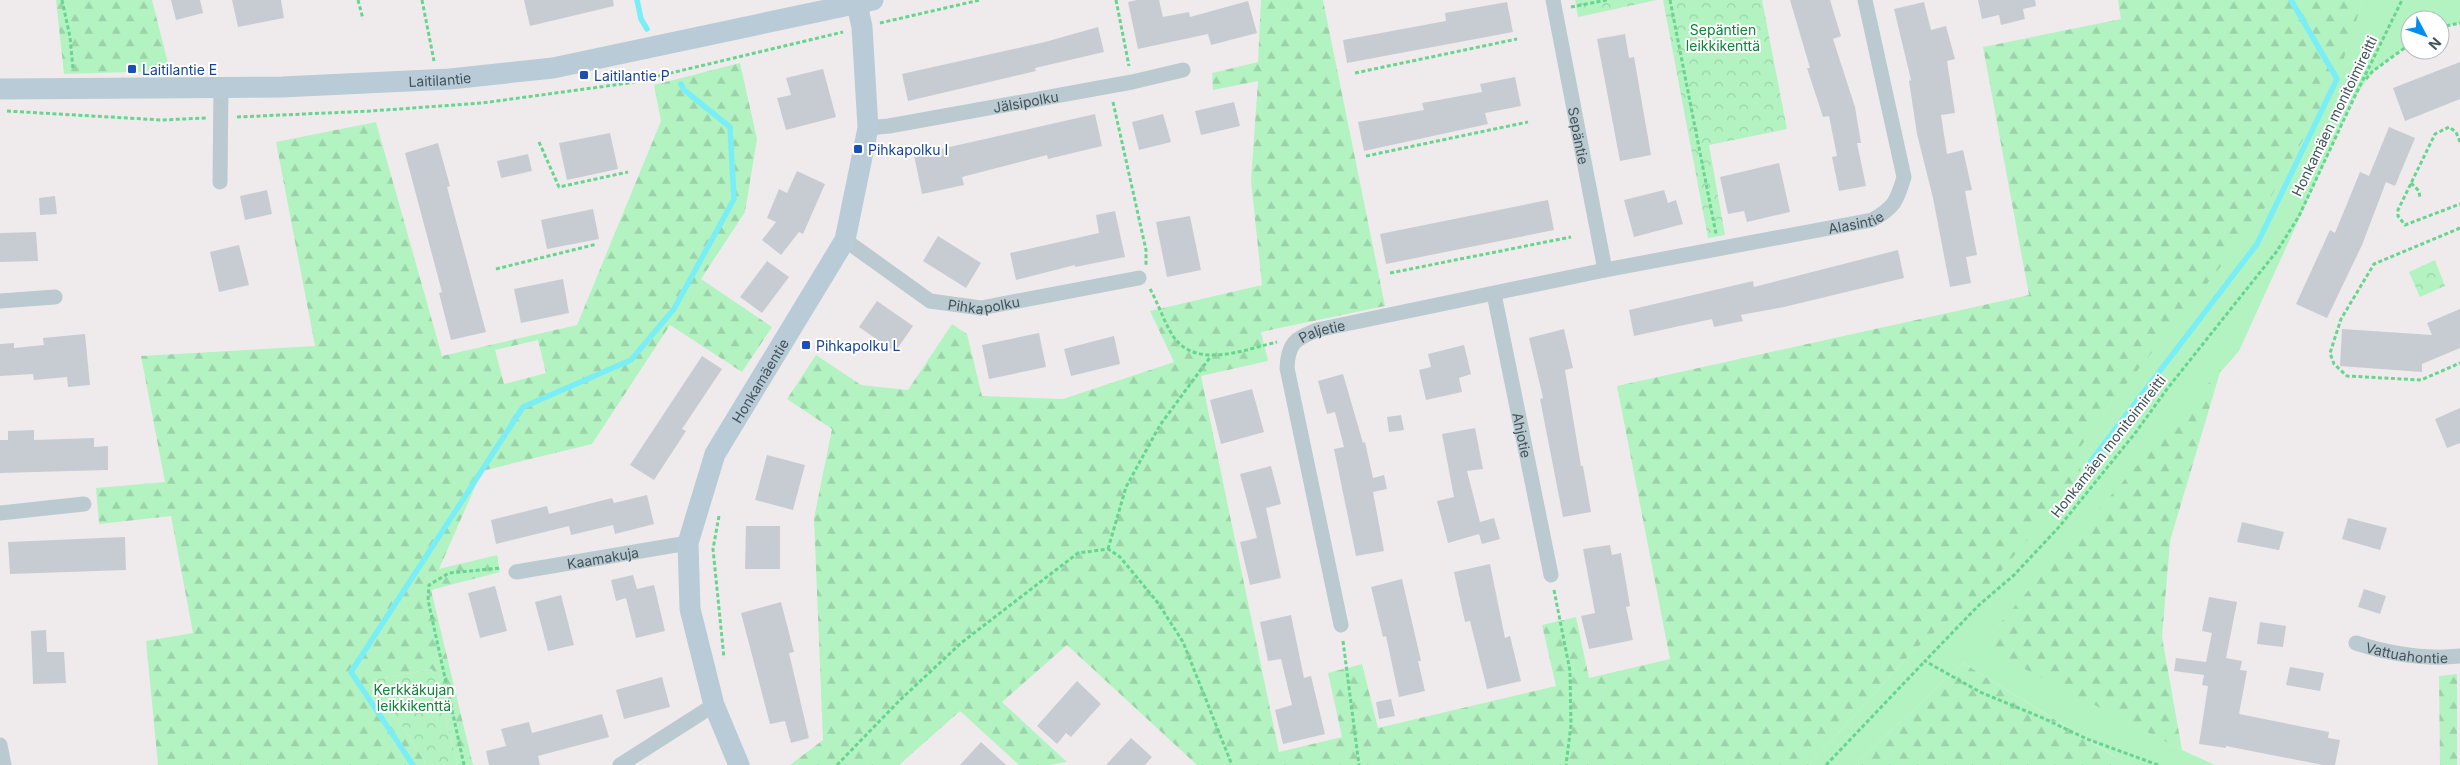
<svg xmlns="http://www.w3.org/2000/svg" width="2460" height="765" viewBox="0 0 2460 765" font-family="Inter,sans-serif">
	<defs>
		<pattern id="forest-firs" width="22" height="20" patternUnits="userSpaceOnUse" patternTransform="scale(1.25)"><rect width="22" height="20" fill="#b3f3c2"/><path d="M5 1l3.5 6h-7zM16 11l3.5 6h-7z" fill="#9bd2a9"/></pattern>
		<pattern id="park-crowns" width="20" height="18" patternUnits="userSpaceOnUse" patternTransform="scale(1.25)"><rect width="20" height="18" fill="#b3f3c2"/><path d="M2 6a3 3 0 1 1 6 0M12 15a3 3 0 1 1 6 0" fill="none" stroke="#9bd2a9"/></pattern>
	</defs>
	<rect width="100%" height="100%" fill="#efebec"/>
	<path fill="#b3f3c2" d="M2363,0H2460V23L2440,27V20H2410V44L2373,71L2354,98L2239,351L1981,645L2182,750L2215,765H2133L2118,758L1963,663L1855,765H1809L1913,651L1990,583L2081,477L2078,449L2112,402L2356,19Z"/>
	<path fill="url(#forest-firs)" fill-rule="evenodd" d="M56,0H152L170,71L64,74Z
		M1261,0H1323L1385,306L1261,332L1268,361L1201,376L1279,752L1342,737L1328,673L1362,664L1378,728L1556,686L1542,625L1576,617L1589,678L1670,659L1617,386L2029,295L1983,47L2121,19L2118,0H2363L2337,79L2258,220L2112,402L2079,449L2081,477L1990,584L1913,651L1809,765H1197L1067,645L1002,702L1067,762L1049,765H1019L960,711L899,765H790L823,740L814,518L832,429L787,399L816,355L861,385L908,390L952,324L967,334L982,396L1063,399L1174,362L1150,311L1262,285L1251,181L1258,81L1213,90L1212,73L1258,62Z
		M740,63L757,139L745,212L701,279L772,327L742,372L670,325L592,444L482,471L439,569L497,555L500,572L431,590L473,765H458L432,669L373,680L427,765H158L146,641L193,633L171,516L99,524L96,488L165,482L141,356L315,346L276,142L376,122L442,356L577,325L661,121L654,85ZM538,340L546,373L504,384L495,350Z
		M2221,369L2170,541L2162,637L2182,750L1980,646Z
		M1963,663L2114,756L2133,765H1855Z
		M2457,674V765H2440L2439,676Z"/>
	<path fill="url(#park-crowns)" d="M1575,0H1657L1578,17Z
		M1663,0H1762L1787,129L1709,145L1725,235L1708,238Z
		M2435,260L2445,286L2420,297L2409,272Z
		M432,669L458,765H427L373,680Z"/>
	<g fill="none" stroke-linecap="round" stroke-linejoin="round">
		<path stroke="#7aeef6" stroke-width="5.5" d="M637,0L641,19L647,29
			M2091,461L2257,244L2337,79L2291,0
			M413,765L351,672L523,407L631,360L674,309L734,199L730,127L684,90L681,84"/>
	</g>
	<path fill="#c7ccd2" d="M171,0H200L203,13L176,20Z
		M232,0H281L284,18L238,27Z
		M524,0H613L614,6L530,26Z
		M1137,0H1159L1163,17L1189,12L1190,17L1248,1L1257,33L1211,45L1208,34L1138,49L1128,2Z
		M1790,0H1830L1841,36L1833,39L1855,107L1861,143H1857L1866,186L1839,191L1832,157L1837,156L1829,116L1823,117L1807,68H1810Z
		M1978,0H2035L2036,6L2023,9L2025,19L2001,25L1999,15L1982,19Z
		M1507,2L1513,32L1347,63L1343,40L1446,21L1445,13Z
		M1924,2L1931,30L1946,26L1955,59L1947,61L1955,113L1941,115L1947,154L1963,150L1972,190L1965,191L1977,255L1966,257L1971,283L1950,287L1933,198L1917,134L1909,81L1911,80L1894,9Z
		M1098,27L1104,52L1035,68L1036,71L908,101L902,74L1045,42Z
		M1625,34L1629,58L1634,57L1651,155L1620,161L1597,39Z
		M2460,62V99L2405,121L2393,88Z
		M823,69L836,117L786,130L777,98L791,95L786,78Z
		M1515,77L1521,106L1485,113L1488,124L1364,151L1358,122L1424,110L1422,103L1482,92L1480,84Z
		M1234,102L1240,126L1201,135L1195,111Z
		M1095,114L1102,146L1048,159L1047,155L962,177L964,185L922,194L914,155Z
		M1163,114L1171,142L1139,150L1132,122Z
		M2389,127L2415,138L2395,186L2386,182L2362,245L2327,318L2296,304L2330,230L2335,233L2360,172L2369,176Z
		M610,133L618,169L567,180L559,143Z
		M438,143L450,186L447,187L486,332L451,340L439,293L442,292L405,153Z
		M528,154L532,171L501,178L497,161Z
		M1779,163L1790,212L1747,222L1744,211L1728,214L1720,177Z
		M797,171L825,184L803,234L799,232L781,255L762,240L776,222L767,218L779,189L787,193Z
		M267,190L272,214L245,220L240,196Z
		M1664,190L1668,203L1676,200L1683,224L1634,237L1624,200Z
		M55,196L57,214L40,215L39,198Z
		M1548,200L1554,230L1386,264L1380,234Z
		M593,209L599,239L547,249L541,220Z
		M1115,211L1125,257L1075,267V265L1016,280L1010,253L1099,233L1096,215Z
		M1190,216L1201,270L1167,277L1156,222Z
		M36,232L38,261L0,262V233Z
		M938,236L981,263L966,288L923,261Z
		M239,245L249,285L219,292L210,252Z
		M1898,250L1904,278L1784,307L1741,315L1743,321L1714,327L1712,319L1634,336L1629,310L1753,281L1754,287Z
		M767,261L789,277L762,313L740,297Z
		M563,279L569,313L521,323L514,289Z
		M877,301L913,326L895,352L859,327Z
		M2460,309V348L2422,364V372L2340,366L2342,329L2432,335L2427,323Z
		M1564,329L1573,368L1565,370L1581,466H1583L1591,512L1563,517L1540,399L1543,398L1529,338Z
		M1039,333L1046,367L989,379L982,345Z
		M85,334L90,385L68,387L67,377L34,380L33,374L0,376V344L14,343V348L44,345L43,338Z
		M1114,336L1120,364L1071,376L1064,349Z
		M1464,345L1471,374L1459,378L1462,392L1426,400L1419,370L1431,367L1428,354Z
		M702,356L722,369L682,429L686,431L654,480L630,465Z
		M1343,374L1363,443L1365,442L1373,478L1384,475L1387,489L1373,492L1384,551L1356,556L1334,449L1344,447L1335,412L1327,414L1318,381Z
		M1252,389L1264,432L1221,444L1210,400Z
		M2460,408V443L2447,448L2435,419Z
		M1401,415L1404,430L1389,432L1387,417Z
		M1475,428L1483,469L1467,471L1480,522L1494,518L1500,539L1482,544L1479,534L1448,543L1437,501L1454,497L1442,434Z
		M34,430V440L94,438V447L108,446V470L0,473V440H8V431Z
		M767,455L805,465L793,510L755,500Z
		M1271,466L1281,504L1266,508L1281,578L1250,585L1240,542L1257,538L1240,474Z
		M647,495L654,524L615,534L613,525L571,535L569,526L496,544L491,520L547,506L549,514L612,498L614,503Z
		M2348,518L2387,528L2380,550L2342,539Z
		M2242,522L2284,532L2279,550L2237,542Z
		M746,526H780V569H745Z
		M125,537L126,570L10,574L8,542Z
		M1610,545L1612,555L1621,553L1630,606L1626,607L1633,640L1589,649L1581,616L1595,613L1583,549Z
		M1490,564L1505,638L1510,636L1521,681L1487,689L1470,621L1465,622L1454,572Z
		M633,575L637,589L654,585L665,631L636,638L626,598L616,601L611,580Z
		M1402,579L1421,661H1418L1425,691L1399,697L1386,636L1383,637L1371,587Z
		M495,586L507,631L480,638L468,593Z
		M2364,589L2386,596L2380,614L2358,607Z
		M561,595L574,645L548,651L535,602Z
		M2209,597L2237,602L2226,658L2242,661L2240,670L2247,671L2239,714L2329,732L2328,738L2340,740L2335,765H2323L2226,746V748L2199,744L2208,686L2202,685L2204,675L2174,671L2176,658L2206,662L2212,633L2202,631Z
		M781,602L794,652L789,653L809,738L791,743L785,721L770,724L741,613Z
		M1291,615L1304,678L1311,676L1325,734L1283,744L1275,710L1292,705L1281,659L1268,661L1260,622Z
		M2260,622L2286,626L2283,647L2257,644Z
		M46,630L47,652H64L66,683L33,684L31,631Z
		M2290,667L2324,673L2320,691L2286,685Z
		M662,677L670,707L624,719L616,690Z
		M1077,681L1101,704L1071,737L1066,733L1057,744L1037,726Z
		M1391,699L1395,716L1379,719L1376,702Z
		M602,714L609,737L538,756L540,765H489L486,751L506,746L501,729L529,722L532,733Z
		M1131,738L1152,757L1145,765H1106Z
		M981,742L1006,765H960Z"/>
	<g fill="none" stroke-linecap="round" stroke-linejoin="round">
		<path stroke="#67d58f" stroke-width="3" stroke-dasharray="4 2.5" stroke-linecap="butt" d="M62,0L70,37L73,69
			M358,0L363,19
			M422,0L434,61
			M1116,0L1129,66
			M1670,0L1716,234
			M1571,7L1607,0
			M880,23L980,0
			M2440,27L2460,23
			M1355,73L1517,39
			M2366,79L2373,71L2410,44
			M1113,102L1146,250V265
			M7,111L161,120L206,118
			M237,117L371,111L482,103L629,83L843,32
			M539,142L559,187L628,172
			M2460,142L2456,132L2449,127L2435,134L2398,210V216L2405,225L2460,204
			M1366,156L1528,122
			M2411,183L2419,191L2420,198
			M2460,228L2374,264L2341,319L2330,353L2334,364L2347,376L2421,380L2460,363
			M496,269L597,244
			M1390,273L1571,237
			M1150,289C1158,302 1167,331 1177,341C1201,368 1247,349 1277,342
			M719,516L713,549L724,658
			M1108,549L1126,487L1160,425L1211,356
			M1554,590L1570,671L1571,725L1566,765
			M1343,641L1359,765
			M464,765L428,600L429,585L449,573L501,568
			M837,765L900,700L961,643L1078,553L1108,549L1120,557L1158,603L1183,642L1232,765
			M1826,765L1926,660
			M2158,765L2087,739L2045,719L1980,692L1925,661L1979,605L2014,575L2059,527L2136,432L2167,389L2277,251L2299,216L2354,98L2402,0"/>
		<g stroke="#bacad0" stroke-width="15">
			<path id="s1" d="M1553,0L1605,270"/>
			<path id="s2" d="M868,128L889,126L1132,82L1183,70"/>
			<path d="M220,182L221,88"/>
			<path id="s3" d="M845,240L930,301L981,308L1139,278"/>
			<path id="s4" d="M1494,294L1551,575"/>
			<path d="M0,301L55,297"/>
			<path d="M0,513L84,504"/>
			<path id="s5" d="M516,572L688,543"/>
			<path id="s6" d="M1341,625L1287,368C1288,343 1295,339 1317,330L1605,270L1872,220C1894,208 1897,201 1904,177L1865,0"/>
			<path id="s7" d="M2356,643C2390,654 2423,660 2460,656"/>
			<path d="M0,745L4,765"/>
			<path d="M620,765L714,705"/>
		</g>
		<g stroke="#b9cbd6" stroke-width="21">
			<path id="s8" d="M0,89L282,87L450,79L553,68L873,0"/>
			<path id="s9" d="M739,765L714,705L690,609L688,543L715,454L845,240L868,128L862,27L857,4"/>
		</g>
	</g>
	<g fill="#1a4fb4" stroke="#fff" stroke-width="2">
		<rect x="127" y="64" width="10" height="10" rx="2.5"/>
		<rect x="579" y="70" width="10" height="10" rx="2.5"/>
		<rect x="853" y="144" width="10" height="10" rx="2.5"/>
		<rect x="801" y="340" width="10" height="10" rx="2.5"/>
	</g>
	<g text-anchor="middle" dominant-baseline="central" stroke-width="4" stroke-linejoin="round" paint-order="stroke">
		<g font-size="14" fill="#0c8336" stroke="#fff">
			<text x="1723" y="29">Sepäntien<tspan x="1723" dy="16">leikkikenttä</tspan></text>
			<text x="414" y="689">Kerkkäkujan<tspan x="414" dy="16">leikkikenttä</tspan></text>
		</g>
		<g font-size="14" fill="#164399" stroke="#fff" text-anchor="start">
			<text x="142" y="69">Laitilantie E</text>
			<text x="594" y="75">Laitilantie P</text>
			<text x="868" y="149">Pihkapolku I</text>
			<text x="816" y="345">Pihkapolku L</text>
		</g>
		<g font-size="14" fill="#42535b" stroke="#fff">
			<text stroke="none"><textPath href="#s8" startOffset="440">Laitilantie</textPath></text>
			<text stroke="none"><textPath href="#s2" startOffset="160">Jälsipolku</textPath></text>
			<text transform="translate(2334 116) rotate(-64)">Honkamäen monitoimireitti</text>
			<text stroke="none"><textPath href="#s1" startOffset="138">Sepäntie</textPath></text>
			<text stroke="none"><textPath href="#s6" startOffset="865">Alasintie</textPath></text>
			<text stroke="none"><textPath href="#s3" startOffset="159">Pihkapolku</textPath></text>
			<text stroke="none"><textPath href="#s6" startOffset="320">Paljetie</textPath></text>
			<text stroke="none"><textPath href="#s9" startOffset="409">Honkamäentie</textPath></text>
			<text stroke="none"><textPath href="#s4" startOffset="144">Ahjotie</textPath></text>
			<text transform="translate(2108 446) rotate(-52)">Honkamäen monitoimireitti</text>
			<text stroke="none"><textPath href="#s5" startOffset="88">Kaamakuja</textPath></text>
			<text stroke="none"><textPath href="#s7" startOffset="52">Vattuahontie</textPath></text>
		</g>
	</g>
	<g transform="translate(2425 35) rotate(131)"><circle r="24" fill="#ffffff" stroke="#b3babd"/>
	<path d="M0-4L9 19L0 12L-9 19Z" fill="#048ef0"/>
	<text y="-8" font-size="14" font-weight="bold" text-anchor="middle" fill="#42535b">N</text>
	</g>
</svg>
